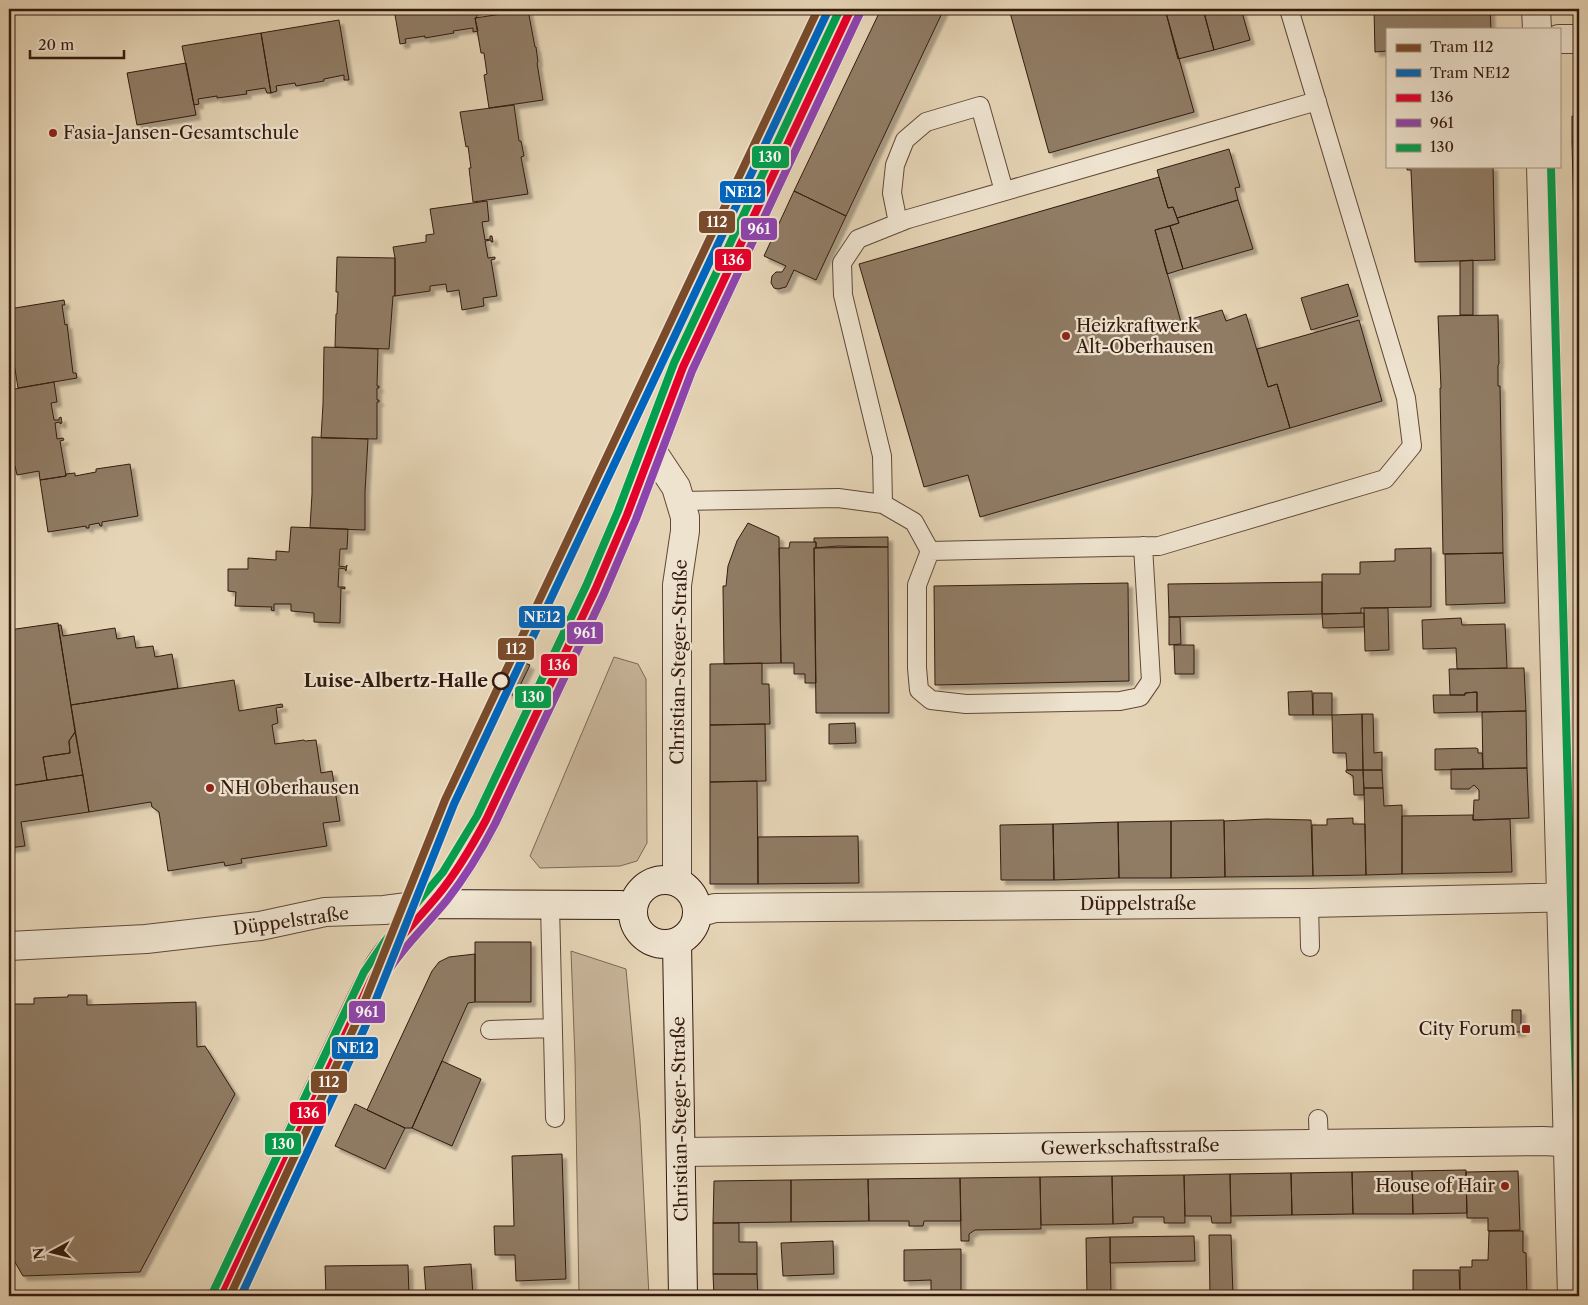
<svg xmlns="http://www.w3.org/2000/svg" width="1588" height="1305" viewBox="0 0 1588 1305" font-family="'Libre Caslon Text',serif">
	<defs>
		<filter id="shadow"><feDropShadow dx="4.5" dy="4.5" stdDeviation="1" flood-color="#0004"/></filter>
	</defs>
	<rect width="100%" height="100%" fill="#e5d4b5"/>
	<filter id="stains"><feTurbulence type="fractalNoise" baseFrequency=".004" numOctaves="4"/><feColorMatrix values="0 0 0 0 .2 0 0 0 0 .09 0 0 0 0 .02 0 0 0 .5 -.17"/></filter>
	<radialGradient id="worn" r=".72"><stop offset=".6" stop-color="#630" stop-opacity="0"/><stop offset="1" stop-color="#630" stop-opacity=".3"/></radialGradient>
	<path fill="#c7b499" stroke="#7e6754" d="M614,657L638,664L646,679L647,843L637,861L620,866L540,868L530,856Z
		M571,951L626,969L640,1121L649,1296H579L575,1059Z"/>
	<path fill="#907b65" stroke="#341a0f" filter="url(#shadow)" d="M394,9H476L477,18H475L478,31L473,32V28L453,31L454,33L425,38V36L405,39L406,43L400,44Z
		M881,9H944L846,216L794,191Z
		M1009,9H1165L1194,112L1049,153Z
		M1165,9H1203L1214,50L1178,59Z
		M1203,9H1241L1250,40L1214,50Z
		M1374,9H1490L1491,29H1387V51L1375,52Z
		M528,10L535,47H536L538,62L537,63L543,100L489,108L484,75L487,74L484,53H481L475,18Z
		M339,20L349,80H344V75L324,79V81L296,86L295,83L276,86L277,91L271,93L261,33Z
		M261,33L271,93H267L265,88L246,91L247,94L217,98V96L198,99L199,104L194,105L182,46Z
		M186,63L196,115L137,125L127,73Z
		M514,105L519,141H521L524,156L521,157L528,194L473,202L469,168H471L468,146L466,147L460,112Z
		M1572,116H1579V142H1572Z
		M1572,142H1579V183H1573Z
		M1229,149L1240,187L1235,188L1238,200L1177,218L1173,207L1168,208L1157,170Z
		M1407,166H1493L1495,260L1415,262L1411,170H1407Z
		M1159,177L1168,208L1173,207L1179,223L1155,230L1181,322L1222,310L1226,321L1246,314L1268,387L1277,384L1290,428L980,517L968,475L924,487L859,264Z
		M1573,183H1579V229H1574Z
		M794,191L846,216L816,280L794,270L786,287L778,289L774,288L771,283L772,276L776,272H782L786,266L764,256Z
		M1238,200L1253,249L1183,269L1170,226L1179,223L1177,218Z
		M487,201L489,221L482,222L485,240L490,239V236H492L493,242H491V240L485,241L488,258L495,257V259L491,260L497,296L483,298L484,306L462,310L459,290L447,292L446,284L430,286V291L395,296V258L393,247L426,242V235L434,234L430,209Z
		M1170,226L1183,269L1167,274L1155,230Z
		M1575,229H1579V283L1578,279L1579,273H1576Z
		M337,257L395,258V296H393L389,349L335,347L336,314H337L338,292H336Z
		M1473,260V315H1460V261Z
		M1348,284L1358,316L1311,330L1301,298Z
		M64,300L65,305H62L65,325L67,324L73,373H76L77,378L18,388L9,332V309Z
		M1498,315L1499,364L1498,365V386H1500L1503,553L1443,554L1440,388H1441L1438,316Z
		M1359,320L1382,401L1290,428L1277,384L1268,387L1257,349Z
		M324,347L378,349L377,386H379V388H377V400H379V402H377V439L321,438L323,404Z
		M54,382L57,402L51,403L54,420H59V418L61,417L62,423L60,424V422L55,423L57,439L63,438L64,440L60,441L66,476L40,480L39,471L17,475L15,466L9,467V390Z
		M312,437L368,439L365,492V530L310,528L312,494Z
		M130,464L138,516L102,522V526H100L99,523L89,525V528H86V526L48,532L40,480L66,476V474L75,473V476L96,472V469Z
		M748,523L779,537L781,663L724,664L723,586H726L728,566L737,541Z
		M291,527L348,529L347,549H340L339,566L346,567L347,565L346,571L345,569L339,568L338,587H345V589L341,588L340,623L314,622V613L291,611V604H274V611L271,610L272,607L235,606L236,592L228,591V569H248V558L276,560V551L289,552Z
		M888,537V547L816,548V542H814V538Z
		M790,542H816V548H814L816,683H805V674H794V663H781L779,548H789Z
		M838,546L888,547L889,713H816L814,548Z
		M1431,548V607L1361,608V613L1322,614V574H1360V562L1395,561V549Z
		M1503,553L1505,603L1446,605L1445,554Z
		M1322,582V614L1169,617L1168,584Z
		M1128,583L1129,681L935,685L934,586Z
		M1364,608H1388L1389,650L1365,651Z
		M1364,613V627L1323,628L1322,614Z
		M1169,617H1180L1181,644L1169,645Z
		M1461,618L1462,625L1505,624L1507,668L1457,669L1456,648L1423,649L1422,620Z
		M58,623L75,732L69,741L70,753L43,757L47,780L9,786V630Z
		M58,625H61L63,636L115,628L117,639L134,636L136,648L153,646L155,657L172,654L178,688L71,705Z
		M1174,645H1194V674H1175Z
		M522,662L530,665L515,696L507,693Z
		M762,663V684H769L770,724L710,725V664Z
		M1524,668L1526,711L1477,712V692L1465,693V695H1450L1449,669Z
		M234,680L239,711L282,704L283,707L276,708L278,723L272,725L275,744L304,740L305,741L316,740L321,773L332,771L340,821L323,823L327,846L241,859L242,863L225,866L224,862L168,871L159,812L152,807L151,802L89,812L71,705Z
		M1312,691L1313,715H1289L1288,692Z
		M1477,692V712L1434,713L1433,695H1465V693Z
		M1313,693H1332V715H1313Z
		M1526,711L1527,768L1483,769L1482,712Z
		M1362,714H1373L1374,753L1382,752V770H1363Z
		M1362,714L1363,770H1347L1346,753H1333L1332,715Z
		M855,723L856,743L829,744V724Z
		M765,724L766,781L710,782V725Z
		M75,732L83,775L47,780L43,757L70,753L69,741Z
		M1476,748L1478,749V753H1482L1483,769L1435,770V749Z
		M1527,768L1529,818L1473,820L1474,800H1479V790L1474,785L1469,789H1451V769Z
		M1346,770H1363L1364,795H1354L1353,776L1346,772Z
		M1363,770H1382L1383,788H1364Z
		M83,775L89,812L21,822L25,846L9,848V786Z
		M757,781L758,884H710V782Z
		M1364,788H1383L1384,806L1402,805V874L1366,875Z
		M1473,815V820L1510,819L1512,872L1402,874V816Z
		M1353,818V824H1365L1366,875L1313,876L1312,825H1327V819Z
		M1266,819L1311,820L1313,876L1225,877L1224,821Z
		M1224,820L1225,877L1171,878V821Z
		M1171,821V878H1119L1118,822Z
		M1118,822L1119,878L1054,880L1053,824Z
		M1053,824L1054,880H1001L1000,825Z
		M858,836L859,883L758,884V837Z
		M475,942H531V1002H475Z
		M475,954V1002L468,1003L412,1128H405L367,1110L432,971L439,962L449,957Z
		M68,995H87V1005L196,1002L197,1047L205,1046L235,1094L140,1272L23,1276L9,1252V1004H34V998L68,997Z
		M1512,1010H1521V1032H1512Z
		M442,1061L481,1079L452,1146L412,1128Z
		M355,1104L405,1128L385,1169L335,1146Z
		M562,1154L566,1279L516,1281L515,1255H495L494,1226H514L512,1156Z
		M1466,1170L1467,1213L1413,1214L1412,1171Z
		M1412,1171L1413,1214H1353L1352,1172Z
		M1518,1171L1520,1230L1488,1231V1218H1467L1466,1172Z
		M1352,1172L1353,1214L1292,1215L1291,1173Z
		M1291,1173L1292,1215L1231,1216L1230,1174Z
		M1230,1174L1231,1223H1212L1211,1216H1185L1184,1175Z
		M1184,1175L1185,1223H1164V1217H1133V1223L1113,1224L1112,1176Z
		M1112,1176L1113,1224L1041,1225L1040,1177Z
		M1040,1177L1041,1229L975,1230L969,1234V1241H961L960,1178Z
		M960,1178L961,1221H924L923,1226H909V1221H869L868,1179Z
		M868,1179L869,1221L791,1222V1180Z
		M791,1180V1222L713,1223L714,1181Z
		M713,1223H739V1242H757V1274H713Z
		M1489,1231H1523V1252L1526,1253L1527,1296H1460V1267H1472V1260H1488Z
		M1209,1235H1231L1233,1296H1210Z
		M1194,1236L1195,1261L1110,1263V1237Z
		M1110,1237L1111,1296H1087L1086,1238Z
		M833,1241L834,1274L783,1276L781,1243Z
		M961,1249V1296H931V1280L904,1281V1250Z
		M471,1264L473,1296L426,1295L424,1267Z
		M408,1265L409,1296H326L325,1266Z
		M1413,1270H1459L1460,1296H1413Z
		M713,1274H757L758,1296H714Z"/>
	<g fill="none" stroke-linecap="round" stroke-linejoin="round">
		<g stroke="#604838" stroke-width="20">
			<path id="service" d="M898,223L892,193L895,165L905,140L926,122L980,106L1004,191
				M681,501L838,498L883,504L914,522L930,551L1159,546L1385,479L1412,446L1406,398L1289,9
				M883,504L882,456L843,295L842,263L858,239L908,219L1317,101
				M930,551L917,585V668L919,690L931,700L966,704L1120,701L1140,697L1151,681L1143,546
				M1309,903L1310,947
				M550,905L555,1118
				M490,1030L552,1028
				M1318,1119L1319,1145"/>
		</g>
		<g stroke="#604838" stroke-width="30">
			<path id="minor" d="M1536,9L1537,29
				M1559,39H1579
				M1541,166L1572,1296
				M652,451L676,487L685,517V531L677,585V882
				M697,913L715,908L1309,903L1579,897
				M9,946L146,939L260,926L325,912L384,910L431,904
				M681,1152L1543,1141L1579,1143"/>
		</g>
		<g stroke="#341a0f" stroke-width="30">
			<path id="secondary" d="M633 912a32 32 0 1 1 64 0a32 32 0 1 1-64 0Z
				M431,904L621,905L633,908
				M677,942L683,1296
				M222,1296L355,1013C364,994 373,973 386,956C405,931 427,910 446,885C461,865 474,843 486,820L595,590L627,515L683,367L851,9"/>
		</g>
		<use href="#service" stroke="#eee3cf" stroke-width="18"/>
		<use href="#minor" stroke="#eee3cf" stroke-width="28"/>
		<use href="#secondary" stroke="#eee3cf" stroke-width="28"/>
		<g stroke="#eee3cf" stroke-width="11">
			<path id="bus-1" d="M222,1296L373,976C390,946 416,922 438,895C457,872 472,846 486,820L595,590L627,515L683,367L851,9"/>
		</g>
		<g stroke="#eee3cf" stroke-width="11">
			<path id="bus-2" d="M233,1296L382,981C399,951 425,927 447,900C466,876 481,851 495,824L604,594L636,519L692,371L860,13"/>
		</g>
		<g stroke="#eee3cf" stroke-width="11">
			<path id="bus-3" d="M1551,166L1579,1196
				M213,1292L364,972L385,941L443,872L477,816L586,586L618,511L674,363L840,9"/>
		</g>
		<use href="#bus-1" stroke="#e4002b" stroke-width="8"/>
		<use href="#bus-2" stroke="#8e44ad" stroke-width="8"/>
		<use href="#bus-3" stroke="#039f4e" stroke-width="8"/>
		<g stroke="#eee3cf" stroke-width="11">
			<path id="tram-1" d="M230,1296L356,1023L445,800L818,9"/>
		</g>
		<g stroke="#eee3cf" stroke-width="11">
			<path id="tram-2" d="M241,1296L365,1027L454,804L827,13"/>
		</g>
		<use href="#tram-1" stroke="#7a4b2a" stroke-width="8"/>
		<use href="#tram-2" stroke="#0065bd" stroke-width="8"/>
	</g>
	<g fill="#8f2418" stroke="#eee3cf" stroke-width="2">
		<circle cx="53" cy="133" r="5"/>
		<circle cx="1066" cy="336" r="5"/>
		<circle cx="210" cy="788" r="5"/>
		<rect x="1521" y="1024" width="10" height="10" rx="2.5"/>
		<circle cx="1505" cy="1186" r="5"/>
	</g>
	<circle fill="#eee3cf" stroke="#341a0f" stroke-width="2.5" cx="501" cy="681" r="8"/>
	<g text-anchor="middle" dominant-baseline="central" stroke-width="4.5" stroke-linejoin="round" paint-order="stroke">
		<g font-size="18" fill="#341a0f" stroke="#eee3cf" text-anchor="start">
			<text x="63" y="133">Fasia-Jansen-Gesamtschule</text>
			<text x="1076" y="326">Heizkraftwerk<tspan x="1076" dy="21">Alt-Oberhausen</tspan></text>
			<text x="220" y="788">NH Oberhausen</text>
			<text x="1516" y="1029" text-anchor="end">City Forum</text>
			<text x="1495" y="1186" text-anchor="end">House of Hair</text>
		</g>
		<g font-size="18" fill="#341a0f" stroke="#eee3cf">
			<text transform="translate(679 662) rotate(-89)">Christian-Steger-Straße</text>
			<text x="1138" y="904">Düppelstraße</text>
			<text transform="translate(291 921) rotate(-8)">Düppelstraße</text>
			<text transform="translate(680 1119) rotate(-91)">Christian-Steger-Straße</text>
			<text transform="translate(1130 1147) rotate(-1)">Gewerkschaftsstraße</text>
		</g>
		<g font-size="18" font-weight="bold" fill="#341a0f" stroke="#eee3cf" text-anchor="end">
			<text x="488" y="681">Luise-Albertz-Halle</text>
		</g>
	</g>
	<g stroke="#eee3cf" stroke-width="2">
		<rect x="751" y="145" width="39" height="24" rx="5" fill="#039f4e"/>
		<rect x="719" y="180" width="47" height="24" rx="5" fill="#0065bd"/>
		<rect x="698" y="210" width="38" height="24" rx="5" fill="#7a4b2a"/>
		<rect x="740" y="217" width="38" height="24" rx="5" fill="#8e44ad"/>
		<rect x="714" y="248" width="38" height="24" rx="5" fill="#e4002b"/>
		<rect x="518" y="605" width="48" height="24" rx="5" fill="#0065bd"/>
		<rect x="566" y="621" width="38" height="24" rx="5" fill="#8e44ad"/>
		<rect x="497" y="637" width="38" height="24" rx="5" fill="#7a4b2a"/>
		<rect x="540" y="653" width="38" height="24" rx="5" fill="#e4002b"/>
		<rect x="514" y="685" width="38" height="24" rx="5" fill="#039f4e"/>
		<rect x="348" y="1000" width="38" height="24" rx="5" fill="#8e44ad"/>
		<rect x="331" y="1036" width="48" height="24" rx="5" fill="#0065bd"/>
		<rect x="310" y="1070" width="38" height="24" rx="5" fill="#7a4b2a"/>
		<rect x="289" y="1101" width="38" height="24" rx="5" fill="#e4002b"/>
		<rect x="264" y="1132" width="38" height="24" rx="5" fill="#039f4e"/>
	</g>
	<g font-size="14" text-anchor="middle" font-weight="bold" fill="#fff">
		<text x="770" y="162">130</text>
		<text x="743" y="197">NE12</text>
		<text x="717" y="227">112</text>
		<text x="759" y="234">961</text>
		<text x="733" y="265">136</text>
		<text x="542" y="622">NE12</text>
		<text x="585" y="638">961</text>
		<text x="516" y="654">112</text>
		<text x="559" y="670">136</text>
		<text x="533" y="702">130</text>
		<text x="367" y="1017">961</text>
		<text x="355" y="1053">NE12</text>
		<text x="329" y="1087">112</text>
		<text x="308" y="1118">136</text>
		<text x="283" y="1149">130</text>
	</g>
	<rect width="1588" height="1305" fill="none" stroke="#e5d4b5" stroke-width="30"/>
	<rect x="10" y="10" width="1568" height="1285" fill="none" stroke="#341a0f" stroke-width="2.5"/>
	<rect x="15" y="15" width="1558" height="1275" fill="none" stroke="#341a0f"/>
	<rect x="1386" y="28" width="175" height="140" fill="#eee3cf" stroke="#a49382"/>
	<rect x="1396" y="44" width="25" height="8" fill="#7a4b2a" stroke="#a49382"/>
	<text x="1430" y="52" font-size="15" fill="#341a0f">Tram 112</text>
	<rect x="1396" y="69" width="25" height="8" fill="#0065bd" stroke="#a49382"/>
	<text x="1430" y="78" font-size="15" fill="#341a0f">Tram NE12</text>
	<rect x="1396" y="94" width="25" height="8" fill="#e4002b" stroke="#a49382"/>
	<text x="1430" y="102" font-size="15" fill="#341a0f">136</text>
	<rect x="1396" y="119" width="25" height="8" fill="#8e44ad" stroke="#a49382"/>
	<text x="1430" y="128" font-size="15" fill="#341a0f">961</text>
	<rect x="1396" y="144" width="25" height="8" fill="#039f4e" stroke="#a49382"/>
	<text x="1430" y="152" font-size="15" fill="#341a0f">130</text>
	<g transform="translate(52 1252) rotate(263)" stroke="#eee3cf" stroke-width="4" paint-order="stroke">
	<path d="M0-4L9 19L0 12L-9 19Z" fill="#341a0f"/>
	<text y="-8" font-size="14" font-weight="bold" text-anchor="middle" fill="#341a0f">N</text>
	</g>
	<path d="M30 50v8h94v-8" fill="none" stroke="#341a0f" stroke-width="2.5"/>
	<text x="38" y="50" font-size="15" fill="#341a0f" stroke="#eee3cf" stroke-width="4" paint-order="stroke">20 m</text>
	<rect width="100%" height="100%" filter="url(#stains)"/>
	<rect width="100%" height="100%" fill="url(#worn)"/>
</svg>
